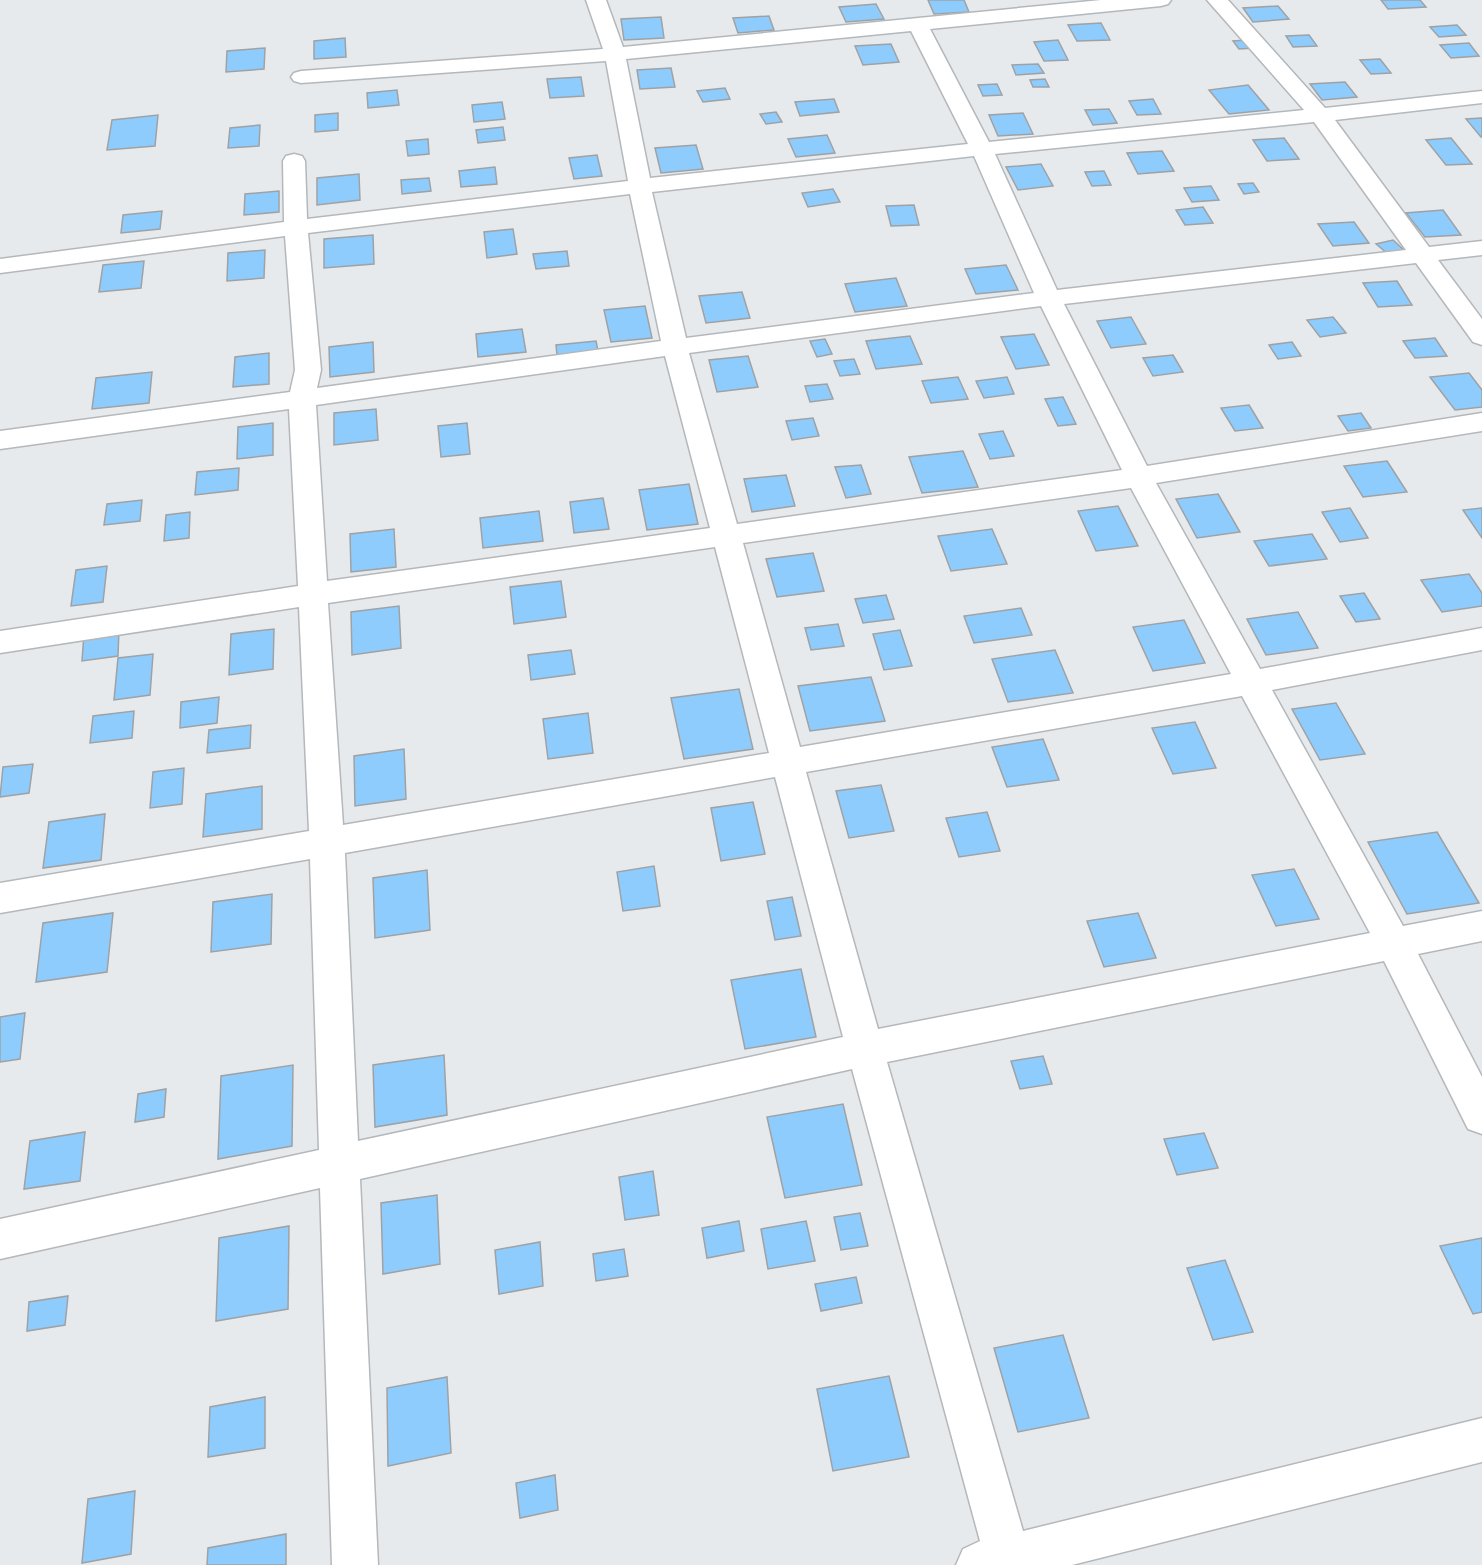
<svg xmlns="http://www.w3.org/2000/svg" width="1482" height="1565" viewBox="0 0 1482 1565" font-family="Poppins,sans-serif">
	<rect width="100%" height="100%" fill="#e7eaed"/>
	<path fill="#8fccfe" stroke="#9ea2a4" stroke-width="1.5" d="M928,0H964L969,12L934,14Z
		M1381,0H1420L1426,7L1388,9Z
		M876,4L884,19L846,22L839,7Z
		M1278,6L1289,19L1253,22L1243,8Z
		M769,16L774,30L738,33L733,18Z
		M661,17L664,38L624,40L621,19Z
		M1101,23L1110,40L1077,41L1068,25Z
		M1457,25L1466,35L1439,37L1430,27Z
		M1309,35L1317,46L1293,47L1286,36Z
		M345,38L346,57L314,59V41Z
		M1058,40L1068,60L1044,61L1034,42Z
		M1248,40L1254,48L1239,49L1233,41Z
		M1469,43L1479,56L1451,58L1440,45Z
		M891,44L899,62L863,65L855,46Z
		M265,48L264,69L226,72L227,51Z
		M1380,59L1391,73L1371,74L1360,60Z
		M1038,64L1044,73L1016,75L1012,65Z
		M671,68L675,87L640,89L637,70Z
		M581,77L584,96L550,98L547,79Z
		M1045,79L1049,87H1033L1030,80Z
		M1345,82L1357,97L1322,100L1310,84Z
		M997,84L1002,95L983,96L978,85Z
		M1248,85L1269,110L1229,114L1209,90Z
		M725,88L730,99L703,102L697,91Z
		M397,90L399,105L368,108L367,93Z
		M834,99L839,112L800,116L795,102Z
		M1153,99L1161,114L1137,115L1129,101Z
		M502,102L505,119L474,122L472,105Z
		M1109,109L1117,123L1093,125L1085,110Z
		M776,112L782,122L766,124L760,114Z
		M338,113V130L315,132V115Z
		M1023,113L1033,134L998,136L989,115Z
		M158,115L155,146L107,150L112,120Z
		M1482,118V137H1481L1466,119Z
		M260,125L259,146L228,148L230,128Z
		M503,127L505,140L478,143L476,130Z
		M827,135L835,153L796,157L788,139Z
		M1284,138L1299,159L1267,161L1253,140Z
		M1451,138L1472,164L1446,165L1426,140Z
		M428,139L429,154L408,156L406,141Z
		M696,145L703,169L661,173L655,148Z
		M1162,151L1174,171L1138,174L1127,153Z
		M597,155L602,176L574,179L569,158Z
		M1041,164L1053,186L1018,190L1006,167Z
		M495,167L497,184L461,187L459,171Z
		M1104,171L1111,185L1092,186L1085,172Z
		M359,174L360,200L317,205V178Z
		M429,178L431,191L402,194L401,180Z
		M1253,183L1259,192L1244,194L1238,184Z
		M1211,186L1219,200L1192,202L1184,188Z
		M833,189L840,202L808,207L802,193Z
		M279,191V212L244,215L245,194Z
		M914,205L919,225L891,226L886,206Z
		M1203,207L1213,223L1185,225L1176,210Z
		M1443,210L1461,235L1425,237L1406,213Z
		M162,211L160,229L121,233L123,215Z
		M1354,222L1369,243L1333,246L1318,224Z
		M513,229L517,254L487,258L484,232Z
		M373,235L374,264L324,268V239Z
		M1393,240L1405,251L1388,254L1376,244Z
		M265,250L264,278L227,281L228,253Z
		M567,251L569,266L536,269L533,254Z
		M144,261L141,288L99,292L103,265Z
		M1006,265L1018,290L976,294L965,269Z
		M896,278L907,306L855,312L845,284Z
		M1397,281L1412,305L1378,307L1363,283Z
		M742,292L750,318L706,323L699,296Z
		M645,306L652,338L611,342L604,310Z
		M1131,317L1146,344L1111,348L1097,321Z
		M1333,317L1346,333L1320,337L1307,320Z
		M522,329L526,352L478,357L476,334Z
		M1034,334L1049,365L1016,369L1001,337Z
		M910,336L922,364L876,369L866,341Z
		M1435,338L1447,356L1415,358L1403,341Z
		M825,339L832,354L817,357L810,341Z
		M596,341L598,351L557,355L556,345Z
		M373,342L374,372L330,377L329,347Z
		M1292,342L1301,356L1278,359L1269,345Z
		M269,353V384L233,387L235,357Z
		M1173,355L1183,372L1153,376L1143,358Z
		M748,356L758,387L717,392L709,360Z
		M854,359L860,374L840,376L834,361Z
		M152,372L149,403L92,409L96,378Z
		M1469,373L1482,390V407L1455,410L1430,377Z
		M958,377L968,399L931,403L922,381Z
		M1007,377L1014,394L984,398L976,381Z
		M827,384L833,399L810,402L805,386Z
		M1063,397L1076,424L1058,426L1045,399Z
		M1249,405L1263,428L1235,431L1221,408Z
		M376,409L378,440L334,445V413Z
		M1361,413L1371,428L1348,431L1338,416Z
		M813,418L819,436L792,440L786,421Z
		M273,423V455L237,459L238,427Z
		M467,423L470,454L441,457L438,426Z
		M1003,431L1014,456L990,459L979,434Z
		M963,451L978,487L922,493L909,457Z
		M1387,461L1407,492L1363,497L1344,466Z
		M861,465L871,494L846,498L835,467Z
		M239,468L238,490L195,495L197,472Z
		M786,475L795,506L752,512L744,479Z
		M689,484L698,524L647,530L639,490Z
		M1218,494L1240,532L1197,538L1176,499Z
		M603,498L609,529L574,533L570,502Z
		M142,500L140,521L104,525L107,504Z
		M1118,506L1138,546L1096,551L1078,511Z
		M1350,508L1368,538L1340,542L1322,512Z
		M1482,508V538L1463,510Z
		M539,511L543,541L483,548L480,518Z
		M190,512L189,538L164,541L166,515Z
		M394,529L396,567L351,572L350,534Z
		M992,529L1007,564L951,571L938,536Z
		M1312,534L1327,559L1269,566L1254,541Z
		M813,553L824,591L777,597L766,559Z
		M107,566L103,602L71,606L76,570Z
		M1469,574L1482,593V606L1442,612L1421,580Z
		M561,581L566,617L514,624L510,587Z
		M1364,593L1380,619L1356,622L1340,596Z
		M886,595L894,619L863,623L855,599Z
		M399,606L401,648L352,655L351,612Z
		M1021,608L1032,635L974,643L964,616Z
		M1298,612L1318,648L1266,655L1247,619Z
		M1184,620L1205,663L1153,671L1133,627Z
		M838,624L844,646L811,650L805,628Z
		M119,629L118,656L82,661L84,634Z
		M274,629L273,669L229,675L231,634Z
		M900,630L912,666L884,670L873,634Z
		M571,650L575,674L531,680L528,655Z
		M1055,650L1073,693L1008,702L992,659Z
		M153,654L150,695L114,700L118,658Z
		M871,677L885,721L810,731L798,686Z
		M739,689L753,749L684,759L671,698Z
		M219,697L217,723L180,728L181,702Z
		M1336,703L1365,754L1320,760L1292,709Z
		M134,711L132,738L90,743L93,716Z
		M588,713L593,753L548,759L543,719Z
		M1195,722L1216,768L1173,774L1152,728Z
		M251,725L250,748L207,753L209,730Z
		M1043,739L1059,780L1007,787L992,747Z
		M404,749L406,799L355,806L354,756Z
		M33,764L29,793L0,797L3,767Z
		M184,768L182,804L150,808L153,772Z
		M881,785L894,831L849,838L836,791Z
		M262,786V829L203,837L206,794Z
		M753,802L765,854L721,861L711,808Z
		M987,812L1000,851L959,857L946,818Z
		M105,814L101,860L43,868L49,822Z
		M1437,832L1479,903L1407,914L1368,842Z
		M654,866L660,906L623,911L617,872Z
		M1294,869L1319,919L1276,926L1252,875Z
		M427,870L430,930L375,938L373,878Z
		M272,894L271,944L211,952L213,902Z
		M792,897L801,936L775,940L767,901Z
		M113,913L107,972L36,982L43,923Z
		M1138,913L1156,958L1104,967L1087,921Z
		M801,969L816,1037L745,1049L731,980Z
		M25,1013L20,1059L0,1062V1017Z
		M444,1055L447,1115L375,1127L373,1065Z
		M1043,1056L1052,1084L1020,1089L1011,1061Z
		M293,1065L292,1146L218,1159L221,1076Z
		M166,1089L164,1117L135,1122L138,1094Z
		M843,1104L862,1185L785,1198L767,1117Z
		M85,1132L80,1181L24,1189L30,1141Z
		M1204,1133L1218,1168L1177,1175L1164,1139Z
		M653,1171L659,1215L625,1220L619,1177Z
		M437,1195L440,1264L383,1274L381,1203Z
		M860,1213L868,1246L841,1250L834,1217Z
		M739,1221L744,1251L707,1258L702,1228Z
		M806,1221L815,1261L768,1269L761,1229Z
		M289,1226L288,1309L216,1321L219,1238Z
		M1482,1238V1312L1473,1314L1440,1246Z
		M540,1242L543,1286L499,1294L495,1250Z
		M624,1249L628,1276L596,1281L593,1254Z
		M1225,1260L1253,1332L1213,1340L1187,1268Z
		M856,1277L862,1303L821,1311L815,1284Z
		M68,1296L65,1325L27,1331L29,1302Z
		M1063,1335L1089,1418L1018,1432L994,1348Z
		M889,1376L909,1457L833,1471L817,1389Z
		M447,1377L451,1453L388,1466L387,1388Z
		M265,1397V1448L208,1457L210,1407Z
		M555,1475L558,1510L520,1518L516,1483Z
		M135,1491L131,1554L82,1563L88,1499Z
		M286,1534V1565H207L208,1548Z"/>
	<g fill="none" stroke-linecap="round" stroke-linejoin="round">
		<g stroke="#b4b8bb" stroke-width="3">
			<path id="minor" d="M586,0H606L623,47L1101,0H1171L1168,4L1161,6L930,29L989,142L1304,110L1207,0H1228L1325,108L1482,91V103L1335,120L1429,247L1482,241V255L1438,260L1482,319V345L1473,342L1416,263L1064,304L1147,466L1482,413V431L1156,483L1260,669L1482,628V650L1272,690L1403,926L1482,911V941L1418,954L1482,1077V1134L1468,1129L1384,961L887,1062L1023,1531L1482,1418V1462L1072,1565H956L963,1549L980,1541L852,1069L360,1179L378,1565H332L320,1188L0,1259V1219L319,1150L310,859L0,913V883L309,831L299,607L0,653V631L298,586L289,409L0,449V431L290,392L295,370L285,236L0,273V259L284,222L283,161L286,156L294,154L302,156L305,161L307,219L628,181L606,61L301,83L294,81L291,77L294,73L301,71L603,49ZM911,31L968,144L650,178L626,59ZM1314,122L1406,250L1057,290L995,154ZM974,156L1034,293L686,338L652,192ZM630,194L661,341L317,388L321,370L308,233ZM1041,306L1122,470L737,524L689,353ZM665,356L710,528L327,581L316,405ZM1131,488L1231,674L800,747L743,543ZM715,547L769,753L343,825L328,603ZM1242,696L1370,933L878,1029L806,772ZM775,777L843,1037L358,1141L345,853Z"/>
		</g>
		<use href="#minor" fill="#fff" fill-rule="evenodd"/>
	</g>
</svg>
